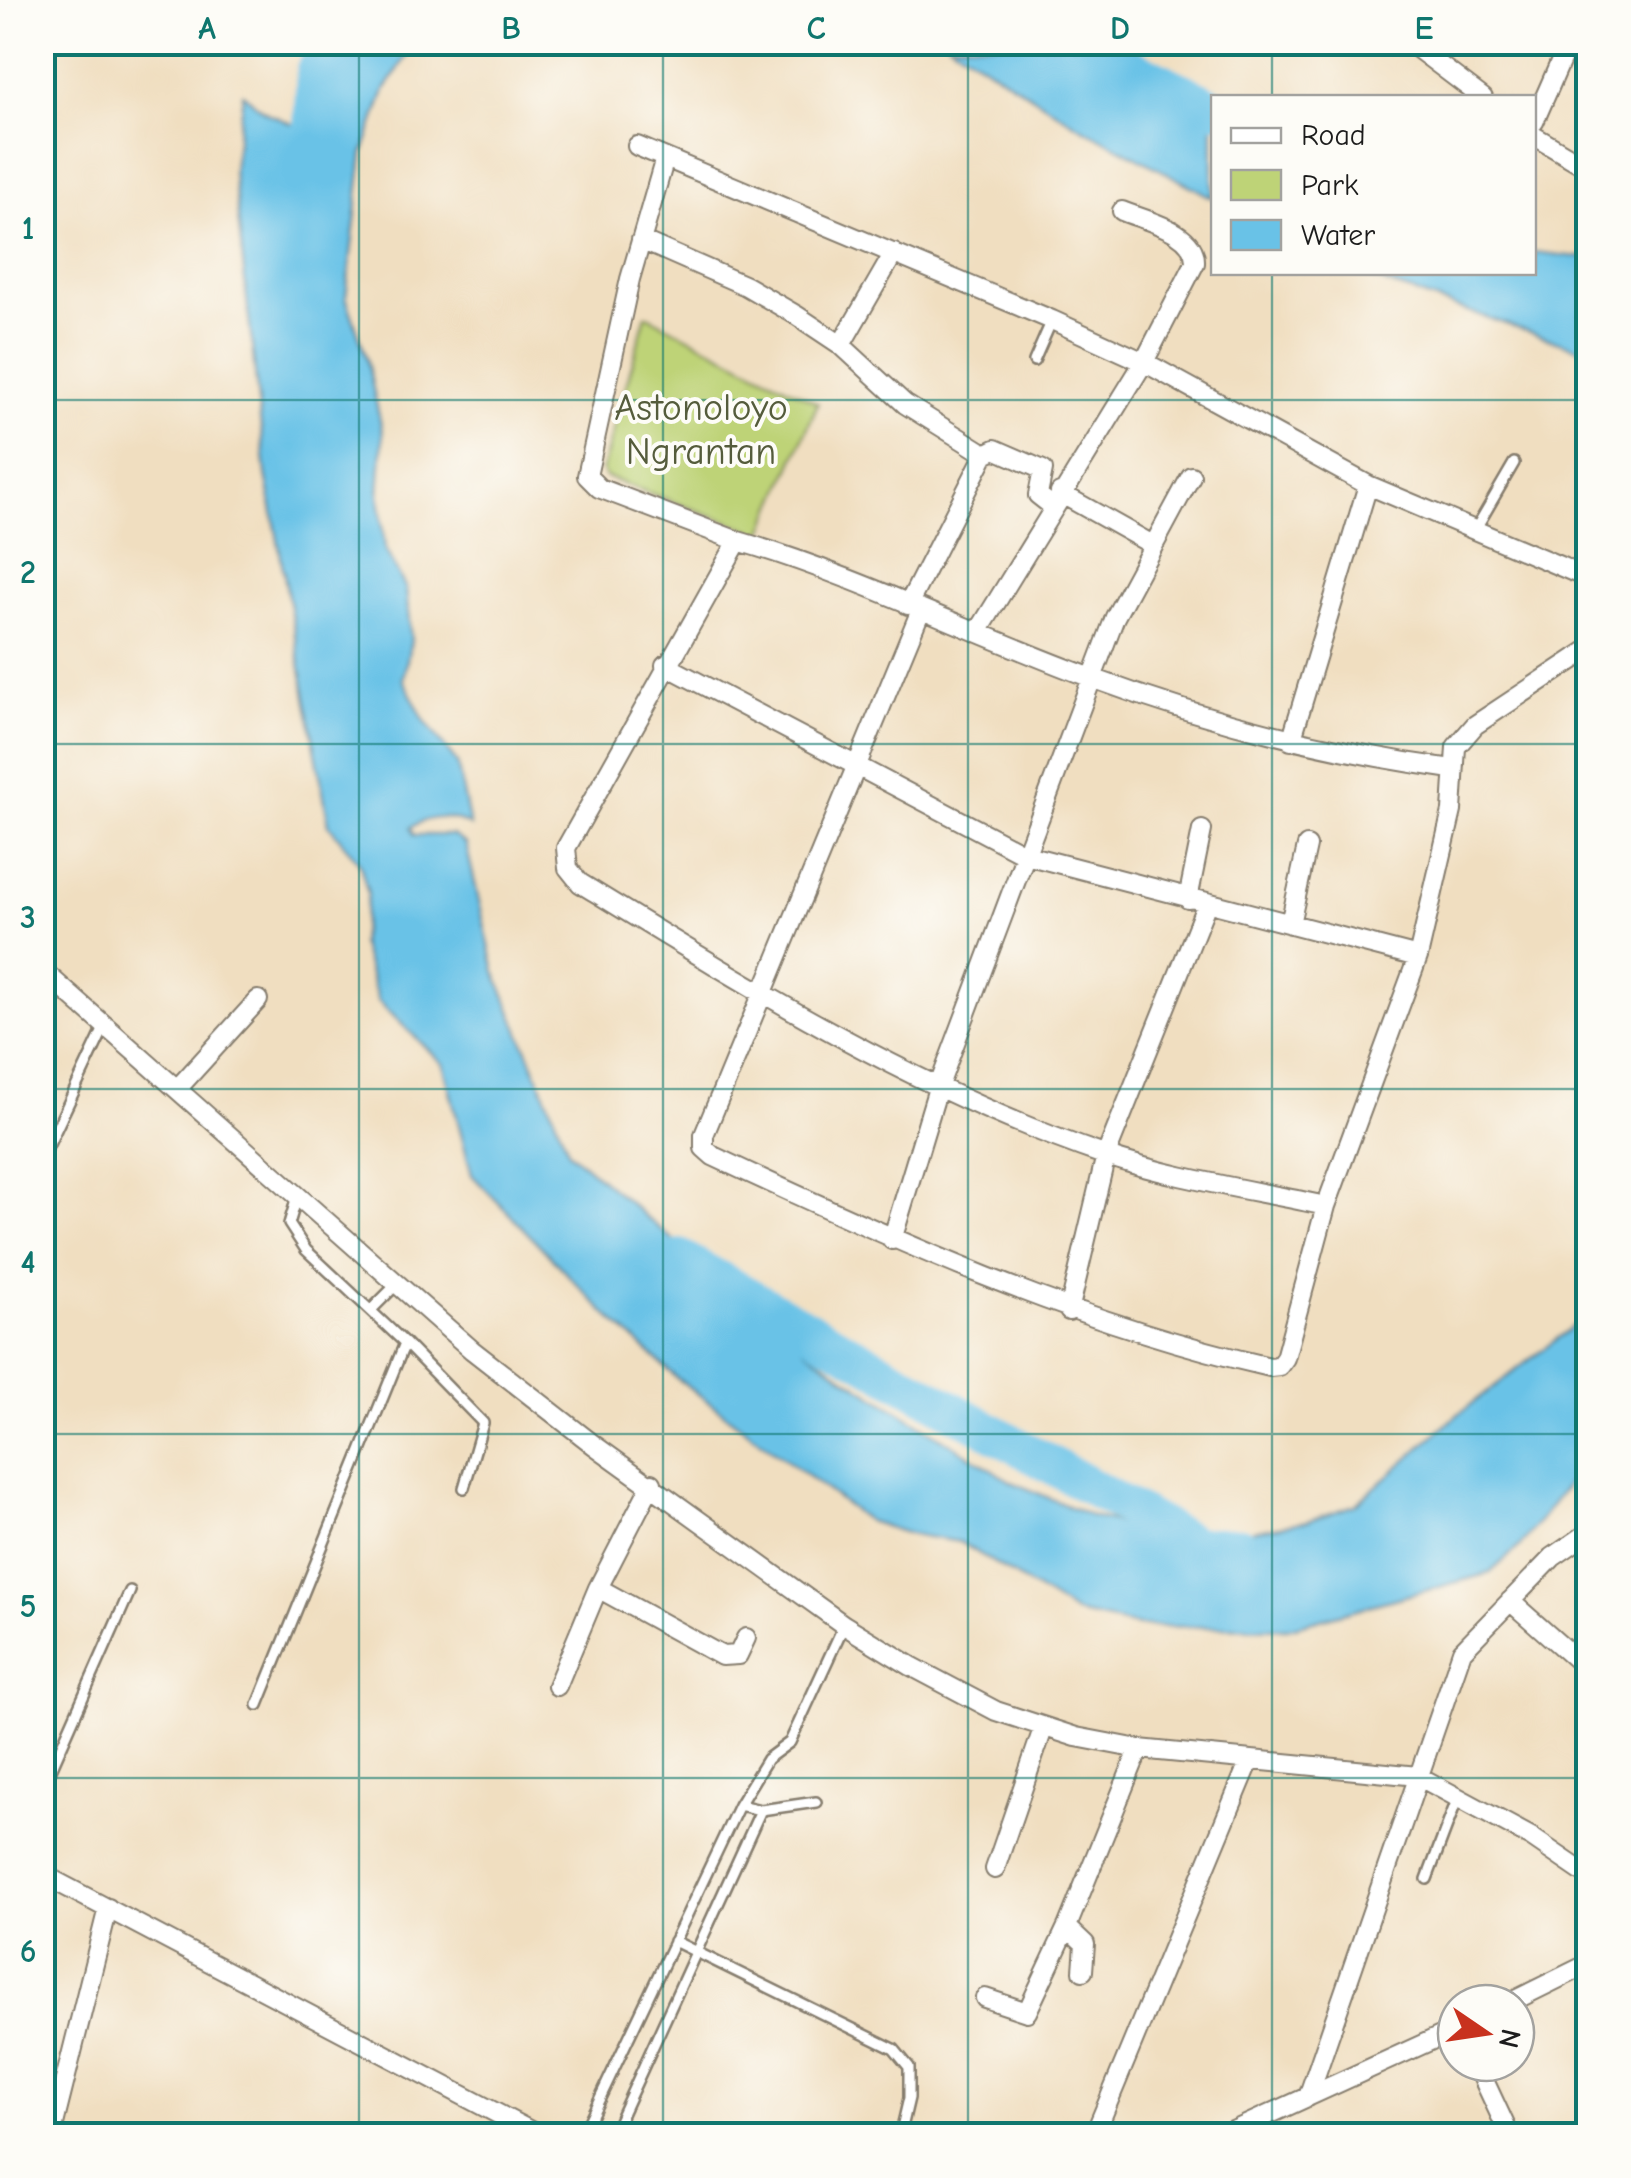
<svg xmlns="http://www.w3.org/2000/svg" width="1631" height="2178" viewBox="0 0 1631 2178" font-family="'Comic Neue',sans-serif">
	<rect width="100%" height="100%" fill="#fdfcf7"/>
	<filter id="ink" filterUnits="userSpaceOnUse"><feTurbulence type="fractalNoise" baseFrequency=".01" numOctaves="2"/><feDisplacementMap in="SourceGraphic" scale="20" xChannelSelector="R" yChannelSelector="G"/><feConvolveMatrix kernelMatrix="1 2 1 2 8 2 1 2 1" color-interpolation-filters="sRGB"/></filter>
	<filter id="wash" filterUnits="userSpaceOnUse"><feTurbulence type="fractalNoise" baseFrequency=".0048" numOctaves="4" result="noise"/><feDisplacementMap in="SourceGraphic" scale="40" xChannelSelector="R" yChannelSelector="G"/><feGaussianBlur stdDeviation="2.25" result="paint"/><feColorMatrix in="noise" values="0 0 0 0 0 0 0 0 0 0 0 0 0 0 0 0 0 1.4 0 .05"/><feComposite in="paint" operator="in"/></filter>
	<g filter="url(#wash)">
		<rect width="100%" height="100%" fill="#f0dec0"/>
		<path fill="#bed377" stroke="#6d784a" stroke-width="2.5" d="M646,315L818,403L762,534L605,477L602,470Z"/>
		<path fill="#69c2e7" stroke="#426f82" stroke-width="2.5" d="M340,43H415L385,90L363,154L346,297L366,356L383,434L379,495L385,549L406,589L411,641L403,679L424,720L457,763L470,826C448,815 432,815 411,827L414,835H452L466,844L495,971L569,1152L780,1330L844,1377L1012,1482L1088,1515L1191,1542L1307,1521L1355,1505L1456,1416L1588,1315V1458L1520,1546L1490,1573L1287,1628L1138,1626L1075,1613L960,1542L909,1534L868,1521L678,1379L603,1311L472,1175L443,1064L378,1001L360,943L368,894L360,864L329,825L266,474L233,171L243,94L267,113L294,125C316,102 307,74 342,58Z
			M949,43H1092L1213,121V198L1077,125Z
			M1534,252L1588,258V352L1356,273L1534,272Z"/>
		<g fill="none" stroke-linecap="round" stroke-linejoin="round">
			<path stroke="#69c2e7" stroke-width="38" d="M1079,42L1214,107
				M312,126L315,70L352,42
				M680,1258L1197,1546H1240"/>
		</g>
	</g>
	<g filter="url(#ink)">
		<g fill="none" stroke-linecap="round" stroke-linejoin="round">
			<g stroke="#867d6e" stroke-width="14">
				<path id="service" d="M1034,361L1052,320
					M1475,530L1514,463
					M42,1159L105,1026
					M297,1197L289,1224L306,1250L405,1343
					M371,1310L397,1284
					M258,1705L405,1343L483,1423L464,1488
					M42,1790L130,1591
					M739,1805L761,1810L816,1802
					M1427,1879L1458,1797
					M674,1941L894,2049L909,2067V2098L900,2136
					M582,2136L739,1805L767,1759L790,1742L844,1625
					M612,2136L761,1810"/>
			</g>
			<g stroke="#867d6e" stroke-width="22">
				<path id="minor" d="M1409,42L1483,98
					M1534,122L1569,42
					M1534,136L1588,168
					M637,146L1052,320L1144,362L1368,485L1588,578
					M665,158L630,279L587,476L599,488L738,541
					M641,240L746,286L796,315L841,345L905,404L985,454
					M841,345L894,253
					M1060,493L1151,544
					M908,605L985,454L995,449L1043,470L1038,495L1052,506
					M921,610L704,1135V1148L713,1156C894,1241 1074,1322 1270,1367L1279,1366L1285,1358L1326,1206L1418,957L1452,811L1456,747L1475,725L1588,650
					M978,632L1144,362L1195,263C1197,231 1146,221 1122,211
					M665,665L1026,855L1418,957
					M1291,741L1368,485
					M1188,899L1202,830
					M1290,924L1307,846
					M42,970L472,1350L594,1445L844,1625L911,1666L996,1711L1076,1737L1139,1749L1418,1776L1531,1837L1588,1876
					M178,1088L258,1000
					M1326,1206C1253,1190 1175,1179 1104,1155C916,1091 748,986 580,883L568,868L566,848L738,541C859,576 974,635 1092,678C1210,722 1328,752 1452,769
					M892,1240L938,1088L1115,617L1191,476
					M1069,1311L1106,1155L1207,903
					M598,1588L722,1656L738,1655L746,1638
					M1510,1601L1588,1670
					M557,1686L598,1588L652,1483
					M995,1869L1043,1729
					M42,1874L540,2136
					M1083,1971L1085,1944L1067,1927L1139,1749
					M985,1998L1027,2012L1067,1927
					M1509,2003L1588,1964
					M1476,2063L1510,2136
					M1308,2097L1462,1651L1553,1557L1588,1533
					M51,2136L108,1908
					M1094,2136L1250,1760
					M1222,2136L1456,2029"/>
			</g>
			<use href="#service" stroke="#fff" stroke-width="9"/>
			<use href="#minor" stroke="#fff" stroke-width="18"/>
		</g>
	</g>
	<path fill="none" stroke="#0f766e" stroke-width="2.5" stroke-opacity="0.55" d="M359,42V2136M663,42V2136M968,42V2136M1272,42V98M1272,272V2136M42,400H1588M42,744H1588M42,1089H1588M42,1434H1588M42,1778H1588"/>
	<g text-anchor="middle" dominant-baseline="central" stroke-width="8" stroke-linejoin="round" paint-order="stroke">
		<g font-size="38" fill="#555c3c" stroke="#fdfcf7">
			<text x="701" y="408">Astonoloyo<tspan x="701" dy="44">Ngrantan</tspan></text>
		</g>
	</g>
	<rect width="1631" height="2178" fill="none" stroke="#fdfcf7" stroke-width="110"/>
	<rect x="1211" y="95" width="325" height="180" fill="#fdfcf7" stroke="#a3a29f" stroke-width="2.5"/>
	<rect x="1231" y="128" width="50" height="15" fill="#ffffff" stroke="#a3a29f" stroke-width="2.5"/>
	<text x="1301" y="145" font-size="30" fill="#1c1c1c">Road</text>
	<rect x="1231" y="170" width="50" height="30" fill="#bed377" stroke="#a3a29f" stroke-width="2.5"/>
	<text x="1301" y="195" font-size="30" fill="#1c1c1c">Park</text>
	<rect x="1231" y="220" width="50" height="30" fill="#69c2e7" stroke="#a3a29f" stroke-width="2.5"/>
	<text x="1301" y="245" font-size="30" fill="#1c1c1c">Water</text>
	<g transform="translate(1486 2033) rotate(103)"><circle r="48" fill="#fdfcf7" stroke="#a3a29f" stroke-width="2.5"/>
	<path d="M0-8L18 38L0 25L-18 38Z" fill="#c8321e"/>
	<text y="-15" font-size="28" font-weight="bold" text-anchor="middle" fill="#1c1c1c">N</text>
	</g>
	<rect x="55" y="55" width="1521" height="2068" fill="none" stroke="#0f766e" stroke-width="4"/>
	<g font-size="32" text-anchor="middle" font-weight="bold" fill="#0f766e">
		<text x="207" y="39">A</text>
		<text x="511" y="39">B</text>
		<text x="816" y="39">C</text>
		<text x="1120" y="39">D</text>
		<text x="1424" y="39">E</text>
		<text x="28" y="239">1</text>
		<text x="28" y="583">2</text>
		<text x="28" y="928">3</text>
		<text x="28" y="1273">4</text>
		<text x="28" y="1617">5</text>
		<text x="28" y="1962">6</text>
	</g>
</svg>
